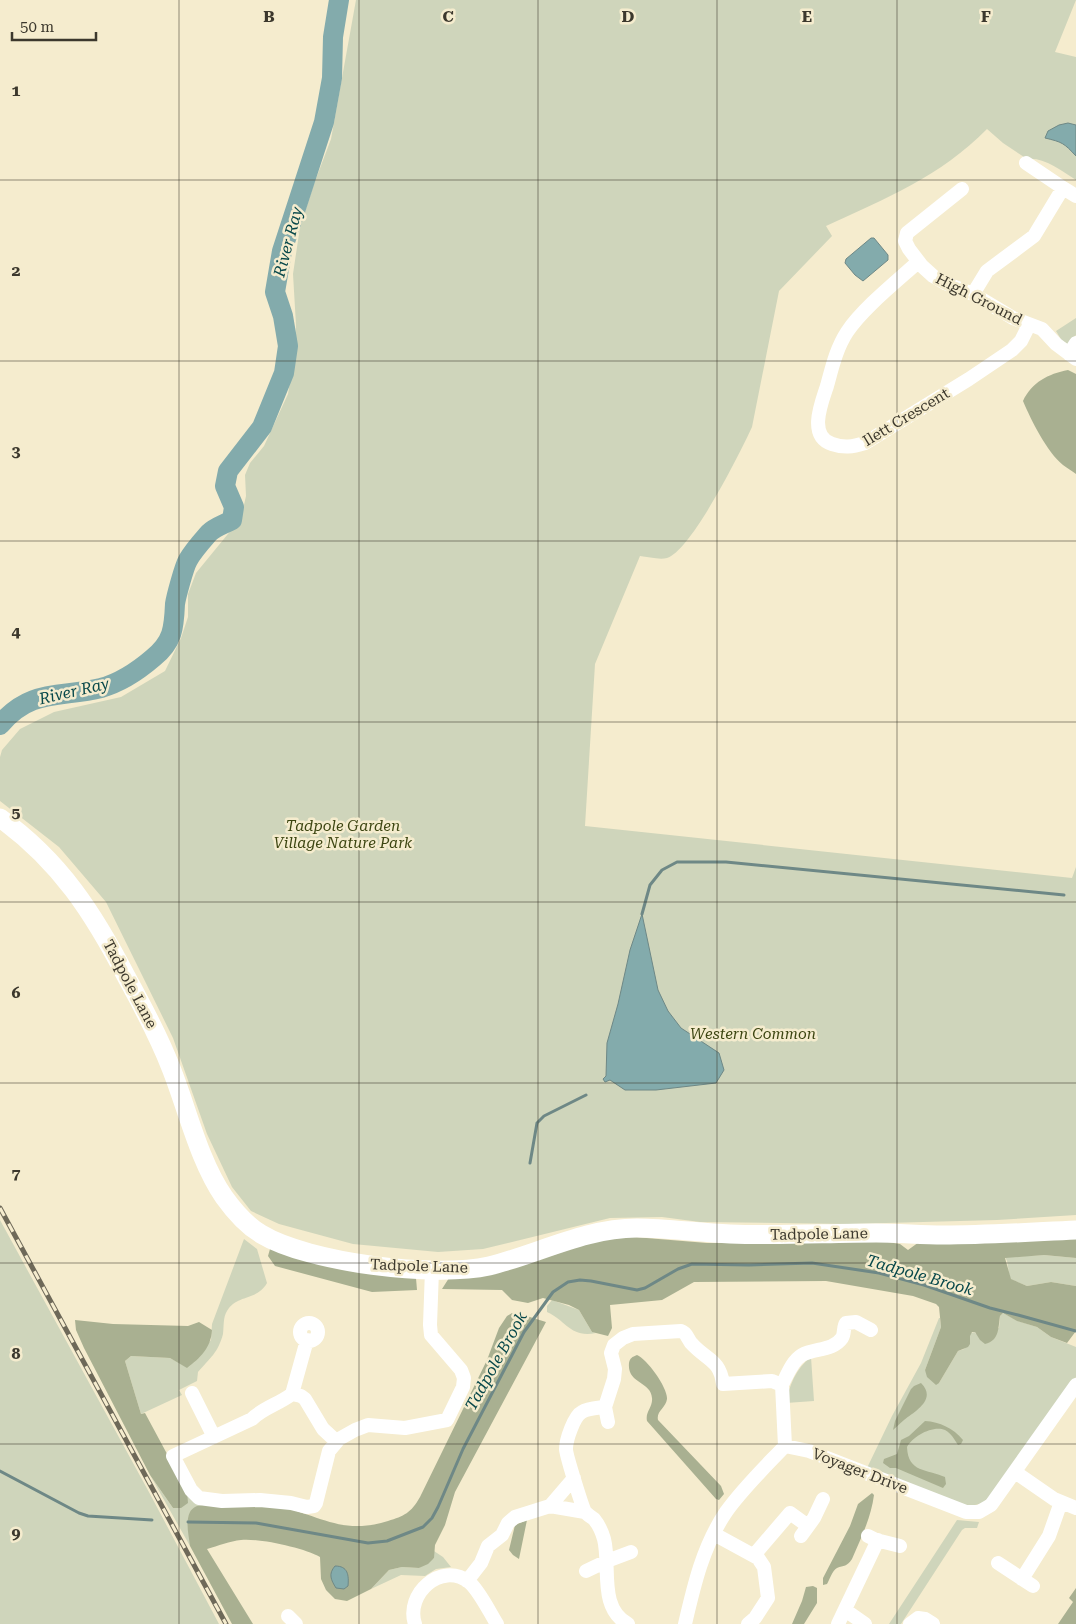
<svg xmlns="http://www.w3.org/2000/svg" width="1076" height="1624" viewBox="0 0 1076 1624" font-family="'Roboto Serif',serif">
	<rect width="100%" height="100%" fill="#f5ecce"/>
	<path fill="#cfd5bb" d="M356,0H1076L1055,52L1076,57V180C1061,171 1045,157 1027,159L1003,143L987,129C941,176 885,199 826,226L832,236L779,291L752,427C740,453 691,551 667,558C660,560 648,557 640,556L595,664L585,826L1072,878L1076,867V1215L997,1220L849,1224L700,1222L662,1217L610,1218L483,1249L438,1252L353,1244L279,1224L251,1211L232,1187L207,1134L173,1038L106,902L59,847L0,801V757L2,750L20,729L54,712L121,697L165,671L181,638L188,617V594L196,573L241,518L246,496L245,475L250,463L264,446L288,394L295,349L296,325L293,274L300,227L314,184L331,139Z
		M1076,318V335L1068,344L1062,341L1056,331Z
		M0,1220L150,1494L219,1624H0Z
		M244,1239L257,1249L267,1283C257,1301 237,1294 227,1311C223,1317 224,1326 223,1334C218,1353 210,1358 198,1372L197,1381L179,1390L182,1395L141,1414L125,1361L131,1356L170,1358L187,1367L211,1340L212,1324Z
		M1044,1255L1076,1258V1286L1051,1282L1027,1286L1010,1279L1007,1261L1005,1257Z
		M552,1300L579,1310L592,1332L596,1333C570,1338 567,1321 547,1312V1306Z
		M1003,1313L1018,1321L1037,1327L1051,1337L1076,1347V1377L1060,1397L991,1495L983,1503L967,1507L867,1468L892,1416L921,1363L939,1318H940L941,1327L925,1370L939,1383L958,1351L964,1349L970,1342V1333L975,1332L976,1334L999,1328L1000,1316Z
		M811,1357L814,1401L786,1403C789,1386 796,1368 811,1357Z
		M150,1475L173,1508L187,1491L209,1504L190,1541V1546Z
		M957,1520L979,1522L977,1528H965L962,1530L901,1624H889Z
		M434,1551L443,1557L451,1567L436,1569L425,1576L401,1575L371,1589L389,1570L402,1567L419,1568L434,1558Z"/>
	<path fill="#a9b091" d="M1068,370L1076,374V474C1072,471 1067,468 1063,465C1047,452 1031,420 1023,401C1032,382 1048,374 1068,370Z
		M610,1235L707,1243H803L863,1238L900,1244L908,1250L926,1237H1076V1258L1044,1255L1005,1258L1011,1279L1027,1286L1051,1282L1076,1286V1331L1067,1343L1051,1337L1037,1327L1017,1321L1003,1313L1000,1316C998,1328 1000,1340 985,1344L980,1340L975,1332H972L970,1336V1344L968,1347L958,1351L939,1383L936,1385L927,1377L925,1370L941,1327L939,1307L936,1304L913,1296L826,1281L694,1282L662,1300L610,1305L612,1328L608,1336L592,1332L579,1310L569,1305L543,1298L528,1303L512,1300L502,1290L442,1289L449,1278Z
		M270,1249L352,1270L416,1278L417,1290L372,1292L275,1266L268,1256Z
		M512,1313H517L546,1322L455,1492L445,1525L435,1545L434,1558L428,1564L419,1568L402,1567L389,1570L371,1589L347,1601L335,1599L326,1590L321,1579L320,1557C304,1548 259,1538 241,1540C230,1541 218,1546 207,1549L253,1624H232L190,1546C189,1536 185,1522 190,1512C191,1510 193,1508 195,1507C204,1502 264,1504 276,1506C319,1514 341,1536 388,1521C404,1516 411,1513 420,1497L487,1360L499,1328L507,1316Z
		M75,1320L113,1324L188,1326L199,1322L212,1330C211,1348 200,1358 187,1368L170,1358L131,1356L125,1361L141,1414L145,1413L187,1491L188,1503L181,1508H173L150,1475L84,1348L76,1330Z
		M637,1355C647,1359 668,1388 667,1399C666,1408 656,1411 658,1420L721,1486L724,1494L719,1500L716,1499L647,1421C645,1412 653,1407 652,1398C651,1381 627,1384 629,1363C630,1358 632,1357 637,1355Z
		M921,1383C937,1399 916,1411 904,1420C900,1423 897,1427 893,1430L895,1421L911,1389L914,1386Z
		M925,1421C940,1422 953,1428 963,1440L961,1444L958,1445C954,1439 952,1434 945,1430C933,1425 913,1436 907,1447C908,1473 927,1469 945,1477L946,1484L943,1488L896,1468H890L883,1463L884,1459L897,1454L901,1440L909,1436Z
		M872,1493L874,1495C871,1518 861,1538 852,1559C847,1567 844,1565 837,1568C832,1571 830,1579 827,1584L823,1585V1578L850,1526L858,1504Z
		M527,1520L519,1559L513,1555L509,1550L515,1525Z
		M813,1586L817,1588V1603L804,1624H792L802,1601L806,1587Z
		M1076,1588V1624H1058L1073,1602L1069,1598Z"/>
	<path fill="#83abac" stroke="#6e8886" d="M1068,123L1076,125V156C1064,143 1062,142 1045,138L1048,131L1059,125Z
		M871,238H874L888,255V260L863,281L855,275L845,263L846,259Z
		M642,914L658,990L668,1011L681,1028L719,1053L724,1070L716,1083L656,1090H625L610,1080L605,1082L603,1079L606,1076L607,1043L618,1004L630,950Z
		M335,1566C348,1566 349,1575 348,1586L344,1589L336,1588C331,1580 328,1574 335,1566Z"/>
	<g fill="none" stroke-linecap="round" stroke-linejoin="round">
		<path stroke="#6e8886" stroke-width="3" d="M642,914L650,885L662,870L677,862H726L1064,895
			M530,1163L537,1123L544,1116L586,1095
			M0,1471L79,1513L88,1516L152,1520
			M188,1522L256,1523L368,1543L387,1541L423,1527L432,1518L438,1507L463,1449L524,1332L553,1292L568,1282L580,1280L591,1281L637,1290L645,1288L678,1269L692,1264L749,1265L812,1263L879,1273L924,1285L990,1308L1018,1315L1076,1331"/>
		<path stroke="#83abac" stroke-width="20" d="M0,725C30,688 61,698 101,688C119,683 139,670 153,658C173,642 174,628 175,604C176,597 184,567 188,560C193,551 202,541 209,533C215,527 225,524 232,520L234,507L225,486L228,471L262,427L284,373L288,346L283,316L275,292L282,251L324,122L332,78L333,37L339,0"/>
		<path stroke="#fff" stroke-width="14" d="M1026,163L1063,188
			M962,189L907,233L905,241L909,249L922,266L933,276L945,283L973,294L1013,318L1042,329L1056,344L1076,359
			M918,262C897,281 862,309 847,332C836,349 832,368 827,386C821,404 808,436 832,444C844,448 852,447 865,443L969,379L1012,350L1021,341L1029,325
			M973,294L987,271L1034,236L1063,188L1076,196
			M1069,354L1076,343
			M300 1332a9 9 0 1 1 18 0a9 9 0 1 1-18 0Z
			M782,1385C787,1375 792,1361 802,1355C814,1348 833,1351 842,1338C845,1333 843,1327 846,1323L856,1322L871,1330
			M192,1393L214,1437
			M292,1394L307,1340
			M605,1407L608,1422
			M336,1441L323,1429L305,1399L301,1396L292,1394C279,1404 263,1408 252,1419L173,1456L191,1490L199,1498L222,1501L260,1500L291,1503L307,1507L314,1506L316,1503L329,1451L339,1439L355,1430L368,1425L405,1428L447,1420L463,1387L464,1378L461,1370L431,1335L430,1325L432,1270
			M1015,1472L1054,1499L1076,1508
			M550,1506L574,1478
			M714,1534L758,1558L764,1567L768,1598L755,1618L748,1624
			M801,1536L814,1518L823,1499
			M868,1536L876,1540L900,1546
			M754,1555L790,1513L808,1526
			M998,1563L1033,1586
			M586,1571L607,1561L631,1552
			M1022,1579L1049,1536L1061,1502
			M467,1581L481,1563L488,1546L502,1535L508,1523L515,1517L550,1506L585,1512
			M845,1610L865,1624
			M288,1616L296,1624
			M415,1624C405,1594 441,1561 469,1582C479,1590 490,1613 497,1624
			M628,1624C598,1608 611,1566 604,1539C602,1532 599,1525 594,1519C591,1517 587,1514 585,1512C582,1506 566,1455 566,1449C566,1440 574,1416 582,1412C588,1408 598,1408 605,1407L614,1379L615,1369L611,1353L614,1345L623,1338L633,1334L681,1331C688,1333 687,1340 693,1345C707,1360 720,1360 723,1384L772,1381L782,1385L785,1446
			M685,1624C694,1585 703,1546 726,1512C743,1488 765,1467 785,1446L809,1451L966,1512H979L991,1505L1076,1385
			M838,1624L878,1540
			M910,1624L918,1618L925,1619L933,1624"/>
		<path stroke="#fff" stroke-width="19" d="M0,818C60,861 94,914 127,978C143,1007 159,1037 171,1068C187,1108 199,1161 224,1197C234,1211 246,1225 261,1234C309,1263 435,1278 489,1266C538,1254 585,1228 637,1228C668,1228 699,1233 730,1234C779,1236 828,1233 876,1233C899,1233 921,1235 943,1235C987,1235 1032,1232 1076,1230"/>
		<g stroke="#6e6959" stroke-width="5">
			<path id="rail" d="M0,1208L226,1624"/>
		</g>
		<use href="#rail" stroke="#f5ecce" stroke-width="3" stroke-dasharray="9" stroke-linecap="butt"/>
	</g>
	<path fill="none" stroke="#3c382d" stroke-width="1" stroke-opacity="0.55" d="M179,0V1624M359,0V1624M538,0V1624M717,0V1624M897,0V1624M0,180H1076M0,361H1076M0,541H1076M0,722H1076M0,902H1076M0,1083H1076M0,1263H1076M0,1444H1076"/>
	<g text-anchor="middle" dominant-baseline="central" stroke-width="5" stroke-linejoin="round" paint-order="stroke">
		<g font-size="15" fill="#3c382d" stroke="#f5ecce">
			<text transform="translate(979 299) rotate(27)">High Ground</text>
			<text transform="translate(906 417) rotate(-31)">Ilett Crescent</text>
			<text transform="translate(130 984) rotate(62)">Tadpole Lane</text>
			<text transform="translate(819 1234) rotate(-1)">Tadpole Lane</text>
			<text transform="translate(419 1266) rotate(2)">Tadpole Lane</text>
			<text transform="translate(860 1471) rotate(21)">Voyager Drive</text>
		</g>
		<g font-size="15" font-style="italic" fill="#3c4511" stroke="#f5ecce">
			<text x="343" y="826">Tadpole Garden<tspan x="343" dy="17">Village Nature Park</tspan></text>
			<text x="753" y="1034">Western Common</text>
		</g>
		<g font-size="16" font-style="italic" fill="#08484a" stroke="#f5ecce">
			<text transform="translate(288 242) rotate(-75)">River Ray</text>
			<text transform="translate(74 691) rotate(-13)">River Ray</text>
			<text transform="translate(920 1275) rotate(16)">Tadpole Brook</text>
			<text transform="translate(496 1361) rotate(-61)">Tadpole Brook</text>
		</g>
	</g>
	<g font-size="16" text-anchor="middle" font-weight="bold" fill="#3c382d" stroke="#f5ecce" stroke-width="5" stroke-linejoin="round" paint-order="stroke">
		<text x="269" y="22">B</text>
		<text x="448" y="22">C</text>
		<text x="628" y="22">D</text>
		<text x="807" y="22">E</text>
		<text x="986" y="22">F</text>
		<text x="16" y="96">1</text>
		<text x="16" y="276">2</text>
		<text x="16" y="457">3</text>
		<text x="16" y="637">4</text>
		<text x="16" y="818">5</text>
		<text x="16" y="998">6</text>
		<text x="16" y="1179">7</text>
		<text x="16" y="1359">8</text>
		<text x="16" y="1539">9</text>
	</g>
	<path d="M12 32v8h84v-8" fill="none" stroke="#3c382d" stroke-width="2.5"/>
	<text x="20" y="32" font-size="15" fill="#3c382d" stroke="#f5ecce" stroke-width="4" paint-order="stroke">50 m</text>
</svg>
